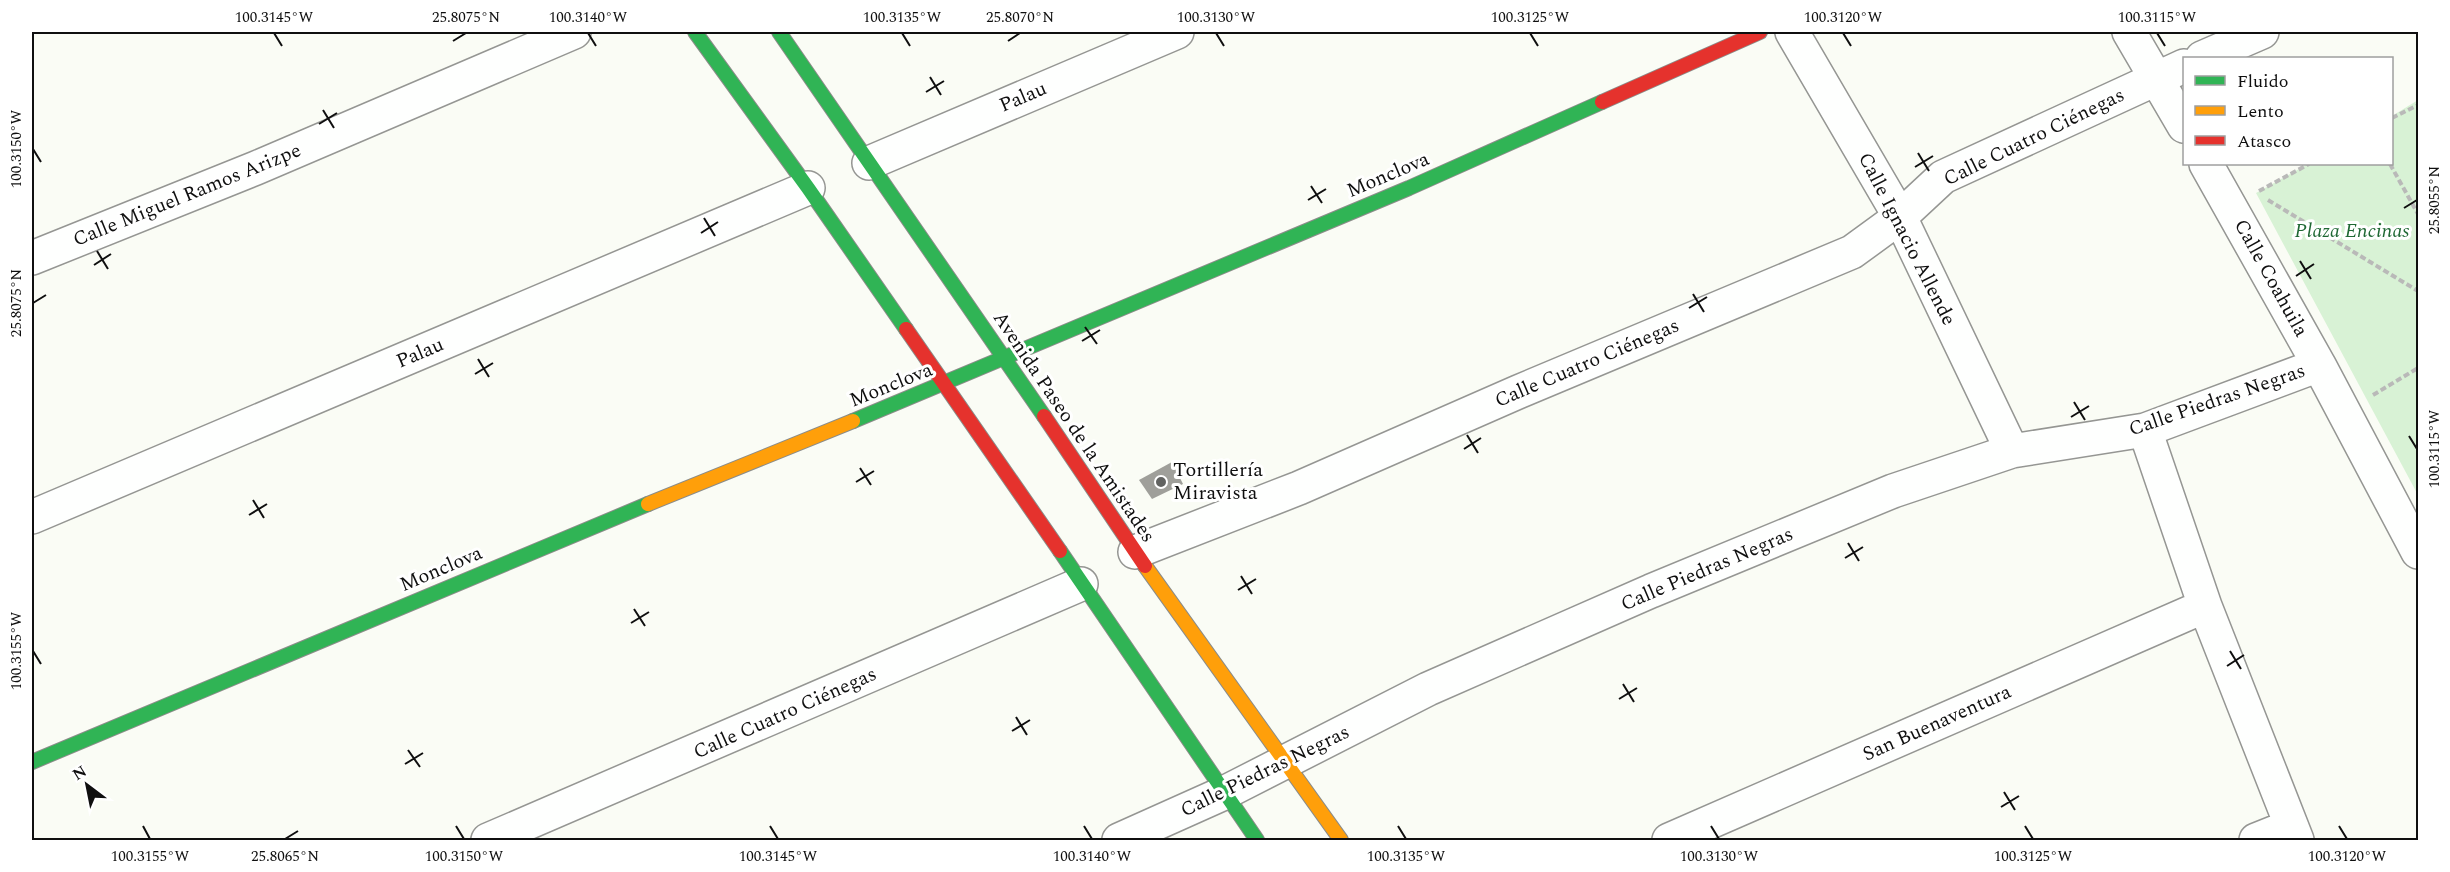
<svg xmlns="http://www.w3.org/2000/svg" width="2450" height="872" viewBox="0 0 2450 872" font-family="Spectral,serif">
	<rect width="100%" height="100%" fill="#fafcf5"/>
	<path fill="#d8f2d5" d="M2418,100V495L2256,193L2308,164H2392V116Z"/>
	<path fill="#9f9f9a" d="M1172,462L1183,484L1152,499L1139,480Z"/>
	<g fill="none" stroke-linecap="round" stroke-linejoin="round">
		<g stroke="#959693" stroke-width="36">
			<path id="street" d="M1792,32L1900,217L2012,451
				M2129,32L2184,126
				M2202,58L2262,32
				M869,163L1177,32
				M2206,164L2319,365L2418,552
				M32,258L256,168L574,32
				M2145,430L2205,606L2297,840
				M32,517L808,188
				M1135,552L1299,488L1518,392L1852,252L1900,217L1943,177L2184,66
				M488,840L1081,584
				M1119,840L1224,793L1428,689L1651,591L1893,491L2012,451L2145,430L2319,365
				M1669,840L2205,606
				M2256,840L2291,826"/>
		</g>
		<g stroke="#8b8c89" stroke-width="16">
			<path id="fast" d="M695,32L808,188L906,329
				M779,32L1044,416
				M853,421L1409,188L1602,102
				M1060,551L1257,840
				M32,762L648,504"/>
		</g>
		<g stroke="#8b8c89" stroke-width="16">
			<path id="slow" d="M648,504L853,421
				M1145,566L1341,840"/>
		</g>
		<g stroke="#8b8c89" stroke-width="16">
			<path id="jam" d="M1602,102L1760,32
				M906,329L1060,551
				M1044,416L1145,566"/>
		</g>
		<path stroke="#b9b9b8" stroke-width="4" stroke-dasharray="6 3" stroke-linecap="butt" d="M2392,118L2418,105
			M2390,164L2418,214
			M2259,191L2309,164
			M2268,200L2418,291
			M2373,395L2418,368"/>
		<use href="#street" stroke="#fefffe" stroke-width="33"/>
		<use href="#fast" stroke="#30b455" stroke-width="14"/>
		<use href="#slow" stroke="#ff9f0a" stroke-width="14"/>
		<use href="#jam" stroke="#e5322d" stroke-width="14"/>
	</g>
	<path fill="none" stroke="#0f0f0f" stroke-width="2" d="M274,33L282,46M588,33L596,46M902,33L910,46M1216,33L1224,46M1530,33L1538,46M1843,33L1851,46M2157,33L2165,46M453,41L466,33M1008,41L1020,33M930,77L941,95M926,92L944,81M323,110L334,128M319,124L337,113M33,149L41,162M1918,153L1929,171M1915,167L1933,156M1311,186L1322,203M1308,200L1326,189M2404,208L2417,200M704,218L715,236M701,233L718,222M97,251L108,269M2300,261L2311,279M94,265L111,254M2296,276L2314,264M1693,294L1704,312M33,303L46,295M1689,308L1707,297M1085,327L1097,344M1082,341L1100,330M478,359L489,377M475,374L493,363M2074,402L2085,420M2071,417L2089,406M1467,435L1478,453M2409,436L2417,449M1464,449L1481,438M860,468L871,485M856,482L874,471M253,500L264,518M249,515L267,504M1848,543L1859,561M1845,558L1863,547M1241,576L1252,594M1238,590L1256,579M634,609L645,626M631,623L649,612M33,651L41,664M2230,651L2241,669M2227,666L2244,655M1623,684L1634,702M1619,699L1637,688M1016,717L1027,735M1012,731L1030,720M408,750L420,767M405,764L423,753M2004,792L2015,810M2001,807L2019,796M143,826L150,839M456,826L464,839M770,826L778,839M1084,826L1092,839M1398,826L1406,839M1711,826L1719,839M2025,826L2033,839M2339,826L2347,839M285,839L298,831"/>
	<circle fill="#616260" stroke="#fff" stroke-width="2" cx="1161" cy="482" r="6"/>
	<g text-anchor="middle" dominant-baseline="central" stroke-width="6" stroke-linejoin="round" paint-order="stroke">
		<g font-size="20" fill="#0f0f0f" stroke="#fff">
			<text transform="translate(1023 97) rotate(-23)">Palau</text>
			<text transform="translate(2034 137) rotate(-26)">Calle Cuatro Ciénegas</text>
			<text transform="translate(1388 175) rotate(-23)">Monclova</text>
			<text transform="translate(187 195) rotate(-22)">Calle Miguel Ramos Arizpe</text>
			<text transform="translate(1907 239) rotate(63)">Calle Ignacio Allende</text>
			<text transform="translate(2271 278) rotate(61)">Calle Coahuila</text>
			<text transform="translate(420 353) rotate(-23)">Palau</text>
			<text transform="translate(1587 363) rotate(-23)">Calle Cuatro Ciénegas</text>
			<text transform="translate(891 385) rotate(-22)">Monclova</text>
			<text transform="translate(2217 400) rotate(-19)">Calle Piedras Negras</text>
			<text transform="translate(1074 427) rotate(56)">Avenida Paseo de la Amistades</text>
			<text transform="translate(441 569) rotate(-23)">Monclova</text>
			<text transform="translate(1707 569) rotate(-23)">Calle Piedras Negras</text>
			<text transform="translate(785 713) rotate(-24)">Calle Cuatro Ciénegas</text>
			<text transform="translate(1937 723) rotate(-24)">San Buenaventura</text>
			<text transform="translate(1265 771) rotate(-26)">Calle Piedras Negras</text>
		</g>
		<g font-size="20" font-style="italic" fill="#1f6834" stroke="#fff">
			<text x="2352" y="231">Plaza Encinas</text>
		</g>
		<g font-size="20" fill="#0f0f0f" stroke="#fff" text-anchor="start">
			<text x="1173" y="470">Tortillería<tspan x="1173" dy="23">Miravista</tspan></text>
		</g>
	</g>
	<rect width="2450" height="872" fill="none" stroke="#ffffff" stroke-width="66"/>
	<rect x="2183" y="57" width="210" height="108" fill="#ffffff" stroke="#9f9f9f" stroke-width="1.5"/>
	<rect x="2195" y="76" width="30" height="9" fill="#30b455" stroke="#9f9f9f" stroke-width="1.5"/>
	<text x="2237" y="87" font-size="18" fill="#0f0f0f">Fluido</text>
	<rect x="2195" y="106" width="30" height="9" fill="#ff9f0a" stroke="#9f9f9f" stroke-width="1.5"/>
	<text x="2237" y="117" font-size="18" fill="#0f0f0f">Lento</text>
	<rect x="2195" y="136" width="30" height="9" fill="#e5322d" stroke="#9f9f9f" stroke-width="1.5"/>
	<text x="2237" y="147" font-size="18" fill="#0f0f0f">Atasco</text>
	<g transform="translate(87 785) rotate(328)" stroke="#ffffff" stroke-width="4.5" paint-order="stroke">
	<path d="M0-4.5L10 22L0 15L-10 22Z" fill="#0f0f0f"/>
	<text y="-9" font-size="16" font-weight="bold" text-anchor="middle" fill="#0f0f0f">N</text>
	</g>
	<rect x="33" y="33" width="2384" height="806" fill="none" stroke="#0f0f0f" stroke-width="2"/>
	<g font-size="15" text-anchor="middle" fill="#0f0f0f">
		<text x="274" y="22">100.3145°W</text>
		<text x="466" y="22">25.8075°N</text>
		<text x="588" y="22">100.3140°W</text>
		<text x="902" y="22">100.3135°W</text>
		<text x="1020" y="22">25.8070°N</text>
		<text x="1216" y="22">100.3130°W</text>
		<text x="1530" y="22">100.3125°W</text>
		<text x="1843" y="22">100.3120°W</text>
		<text x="2157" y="22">100.3115°W</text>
		<text transform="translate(16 149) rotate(-90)" y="5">100.3150°W</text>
		<text transform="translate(2434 200) rotate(-90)" y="5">25.8055°N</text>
		<text transform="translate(16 303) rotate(-90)" y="5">25.8075°N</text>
		<text transform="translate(2434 449) rotate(-90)" y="5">100.3115°W</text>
		<text transform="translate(16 651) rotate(-90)" y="5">100.3155°W</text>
		<text x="150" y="861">100.3155°W</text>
		<text x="285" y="861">25.8065°N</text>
		<text x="464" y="861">100.3150°W</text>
		<text x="778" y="861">100.3145°W</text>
		<text x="1092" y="861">100.3140°W</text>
		<text x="1406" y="861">100.3135°W</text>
		<text x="1719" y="861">100.3130°W</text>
		<text x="2033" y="861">100.3125°W</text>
		<text x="2347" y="861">100.3120°W</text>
	</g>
</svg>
